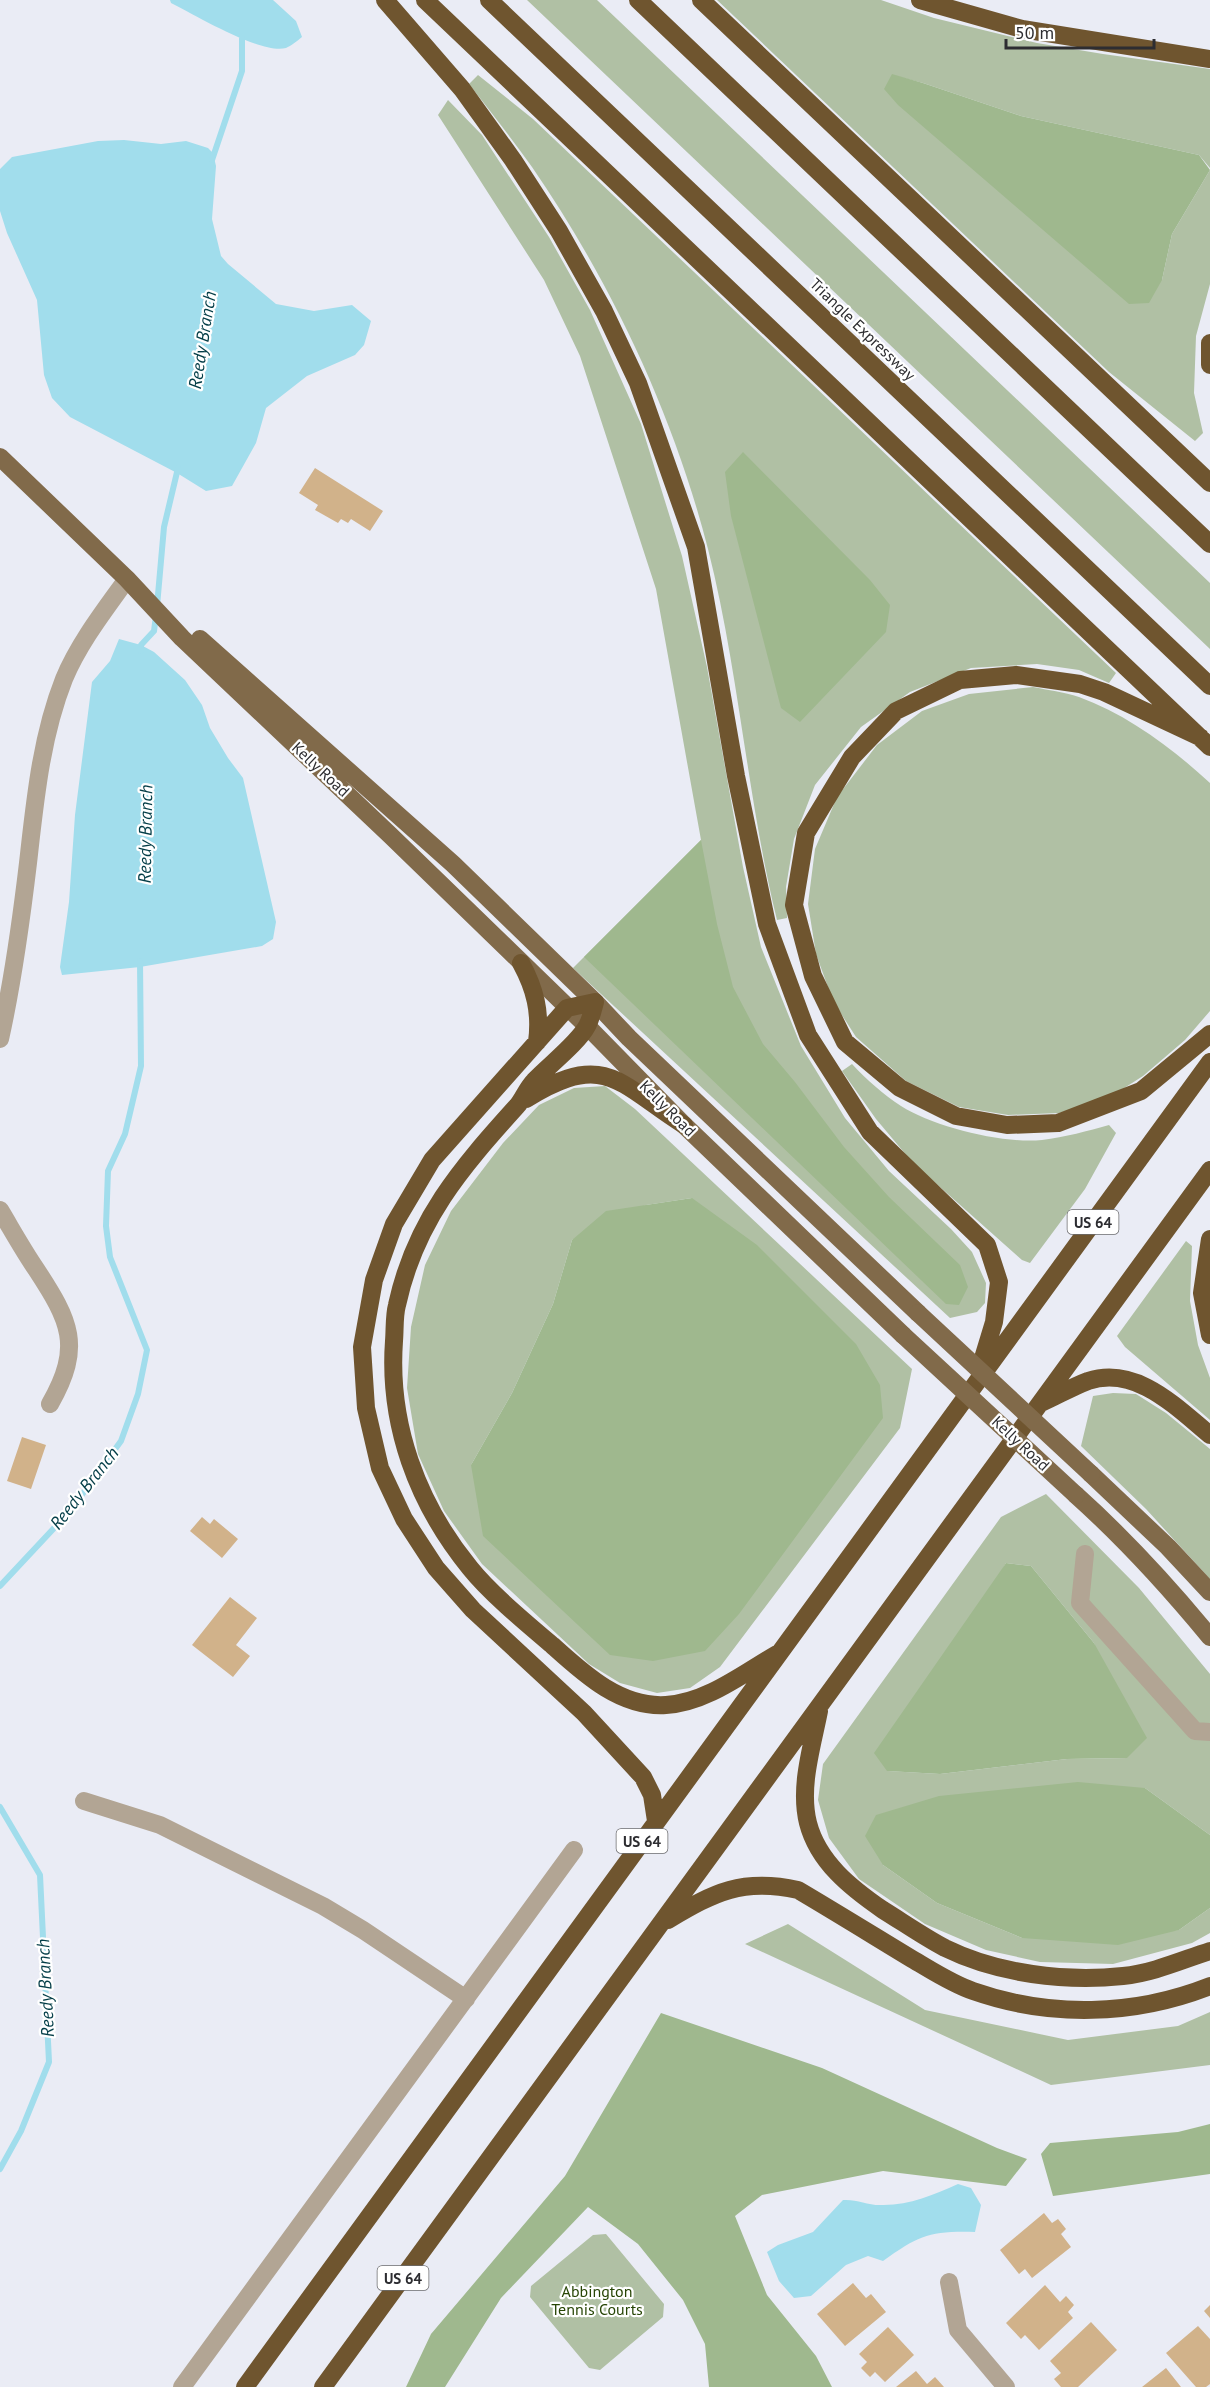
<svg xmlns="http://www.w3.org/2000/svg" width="1210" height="2387" viewBox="0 0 1210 2387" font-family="'PT Sans',sans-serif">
	<rect width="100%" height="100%" fill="#eaecf5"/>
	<path fill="#b0c0a4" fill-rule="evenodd" d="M527,0H597L1210,583V649Z
		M717,0H881L934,18L1037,43L1103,54L1210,69V168L1199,155L1021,116L923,83L892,75L1162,280L1172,234L1210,170V284L1196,336L1194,393L1203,433L1195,441L1109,372Z
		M478,75L533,119L1116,673L1109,683L1079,670L1037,664L971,668L910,692L861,727L815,785L794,839L786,887L787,918L777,920C747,798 739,671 708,549C673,413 611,282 532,167C512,139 490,111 469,84Z
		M448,100L482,135L549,237L590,310L641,424L682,556L707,667L743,867L761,947L801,1046L845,1118L889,1171L951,1229L972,1252L986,1283L985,1303L977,1312L950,1318L573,968L701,840L656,589L580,356L544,280L438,115Z
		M1033,687C1048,690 1064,692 1079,697C1128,715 1172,748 1210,783V1011L1185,1040L1143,1076L1107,1099L1059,1113L1008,1115L959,1107L906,1081L856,1037L833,1001L816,954L808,904L815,849L837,797L877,745L922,711L969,694Z
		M852,1064C867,1080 883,1094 901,1106C934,1127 1003,1144 1042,1140C1065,1137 1088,1131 1109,1125L1116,1133L1085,1189L1030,1263L1022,1260L913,1163L876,1119L842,1071Z
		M605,1086L635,1109L912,1369L900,1428L720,1667L690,1688L657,1693L620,1683L589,1664L482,1564L444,1511L418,1454L407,1388L411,1327L425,1265L451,1211L503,1143L539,1105L574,1088ZM692,1198L471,1465L512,1393L553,1304L572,1240L646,1205Z
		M1186,1241L1192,1246L1190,1301L1198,1345L1210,1378V1420L1125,1347L1117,1336Z
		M1113,1393L1136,1394L1166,1413L1210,1449V1579L1146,1509L1081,1446L1093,1396Z
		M1046,1494L1139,1588L1210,1674V1835L1145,1788L883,1865L937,1903L1022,1938L1179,1930L1210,1908V1933L1192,1943L1113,1964L1040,1962L986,1950L925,1924L859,1879L829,1838L818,1800L823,1764L1001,1517ZM1006,1563L1031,1566L1094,1643L1127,1758L1067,1759L940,1774L888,1771Z
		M788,1924L925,2010L1068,2040L1178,2026L1210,2012V2065L1051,2085L745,1944Z
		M606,2234L664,2304L663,2317L600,2370L589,2368L530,2297L531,2286L593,2235Z"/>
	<path fill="#9fb88e" d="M892,74L923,83L1021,116L1199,155L1210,170L1172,234L1162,280L1149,303L1129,304L898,105L884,89Z
		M743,452L870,580L890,605L886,632L800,722L781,708L731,516L725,472Z
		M701,840L717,924L733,987L763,1044L795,1082L844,1147L889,1197L960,1265L968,1287L959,1305L946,1304L584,957Z
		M692,1198L757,1245L856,1344L880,1385L883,1418L739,1614L705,1651L653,1661L610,1655L483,1536L471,1465L512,1393L553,1304L572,1240L606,1211Z
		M1006,1563L1031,1566L1094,1643L1147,1738L1127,1758L1067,1759L940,1774L887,1771L874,1753Z
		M1078,1782L1145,1788L1210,1835V1908L1179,1930L1118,1945L1022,1938L937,1903L883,1865L865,1836L876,1815L939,1796Z
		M661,2013L822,2068L997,2148L1027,2159L1006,2186L883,2171L762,2195L735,2216L767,2295L816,2356L832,2387H709L705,2344L683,2300L638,2244L588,2207L501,2298L445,2387H406L431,2334L565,2176Z
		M1210,2124V2174L1053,2196L1041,2154L1050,2143L1178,2132Z"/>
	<path fill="#a1ddec" d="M170,0H273L296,21L302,37C297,41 291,46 286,48C262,55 195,15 171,3Z
		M124,140L161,144L186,141L208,148L213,153L216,166L212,219L221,256L228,264L276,304L314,311L352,305L371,321L364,345L355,355L307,376L266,408L256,443L232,486L206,491L177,473L70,417L52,398L44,375L37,300L7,233L0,211V169L12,157L98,141Z
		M119,639L141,645L154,652L185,680L202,705L210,728L228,758L243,778L276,922L273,939L262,946L140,967L62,975L60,967L69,902L75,815L92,682L110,661Z
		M958,2184L971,2188L981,2205L975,2232C929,2231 920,2235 883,2261L868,2256L846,2265L811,2296L794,2298L779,2281L767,2252L778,2245L813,2232L843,2200C856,2199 867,2205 880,2205C908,2206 933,2195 958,2184Z"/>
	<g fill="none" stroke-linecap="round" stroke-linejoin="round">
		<path stroke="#a1ddec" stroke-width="6" d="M212,160L242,71V39
			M157,606L164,527L178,468
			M141,651V645L154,631L156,616
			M0,1586L70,1511L121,1441L138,1394L147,1350L110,1257L106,1226L108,1171L125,1134L141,1066L140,961
			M0,1807L40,1875L49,2062L21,2131L0,2169"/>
	</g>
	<path fill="#d1b28a" d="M315,468L383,511L370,531L351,519L348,523L341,519L338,523L315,510L318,505L299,493Z
		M22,1437L46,1445L31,1489L7,1481Z
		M202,1517L210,1524L214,1519L238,1539L222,1558L190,1531Z
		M230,1597L257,1618L236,1645L250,1656L233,1677L192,1645Z
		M1044,2213L1052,2223L1058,2219L1066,2229L1061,2234L1071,2247L1032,2278L1025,2269L1019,2274L1000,2250Z
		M853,2283L866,2298L871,2294L886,2312L845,2346L817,2314Z
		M1045,2285L1060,2302L1066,2296L1074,2305L1068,2312L1073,2318L1039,2350L1025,2335L1021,2339L1006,2323Z
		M1210,2305V2318L1204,2311Z
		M1091,2322L1117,2350L1078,2387H1061L1054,2379L1061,2373L1050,2361Z
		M1198,2326L1210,2339V2384L1206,2387H1196L1166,2353Z
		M888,2327L914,2355L885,2382L875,2372L870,2377L861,2368L867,2362L859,2354Z
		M1166,2368L1181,2387H1142Z
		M916,2371L927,2384L935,2377L944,2387H896Z"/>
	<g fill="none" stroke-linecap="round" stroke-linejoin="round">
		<path stroke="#b2a594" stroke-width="18" d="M0,1039C13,981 21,922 28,863C35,801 41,737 64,679C79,643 104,611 127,579
			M0,1210C12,1230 23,1250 36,1269C70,1321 83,1346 50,1404
			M1085,1554L1080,1603L1195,1731L1210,1732
			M84,1801L160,1825L323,1906L363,1930L466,1999
			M949,2282L958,2330L1006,2387
			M182,2387L574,1850"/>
		<path stroke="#816a4a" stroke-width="18" d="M0,457L127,579L182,638L390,835L587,1026L684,1125L903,1335
			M200,639L453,864L595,1002L629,1038L918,1313
			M1091,1474L1168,1547L1210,1592
			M1076,1495C1125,1539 1168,1586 1210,1637"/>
		<path stroke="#6f552f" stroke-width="18" d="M385,0L462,89L513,160L559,231L604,311L638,383L696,547L736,776L767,924L808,1035L870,1132L987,1245L999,1282L994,1322L980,1368
			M425,0L1210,747
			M489,0L1210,686
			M638,0L1210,544
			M701,0L1210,483
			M920,0L1022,29L1210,59
			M1210,343V365
			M1200,737L1104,692L1080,684L1016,675L960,680L896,711L852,757L806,833L794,905L813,976L845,1042L900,1088L956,1116L1007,1125L1058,1123L1141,1091L1210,1034
			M521,963C535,989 541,1012 537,1042
			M526,1099C605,1050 618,1083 684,1125
			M1210,1239L1202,1293L1210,1335
			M1041,1403C1057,1396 1072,1387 1088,1381C1136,1365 1176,1407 1210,1435
			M819,1711C812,1747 799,1787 808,1823C818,1862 851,1888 883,1910C904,1923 924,1937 945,1948C998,1974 1065,1982 1123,1976C1153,1973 1182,1960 1210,1951
			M656,1821L652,1795L643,1777L584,1713L473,1610L436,1568L404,1519L380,1468L366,1408L362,1347L374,1280L394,1224L432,1160L567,1008L595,1002C593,1009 591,1019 587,1026C578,1043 548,1066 534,1081C527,1088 523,1099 517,1106C461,1168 415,1221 397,1305C394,1316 395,1329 394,1341C388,1424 417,1503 470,1568C490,1593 526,1623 552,1645C583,1673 620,1708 666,1705C706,1703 744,1673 777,1654
			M668,1920C715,1892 742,1878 798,1890C837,1913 874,1936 912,1959C931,1970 952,1984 973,1991C1050,2018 1134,2016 1210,1986
			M245,2387L1210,1062
			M323,2387L1210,1170"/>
		<path stroke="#816a4a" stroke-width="18" d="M918,1313L1091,1474
			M903,1335L1076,1495"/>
	</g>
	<g text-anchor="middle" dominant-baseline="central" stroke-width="4.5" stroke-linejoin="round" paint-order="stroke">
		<g fill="#fff" stroke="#6c6c6f" stroke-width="1.5">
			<rect x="1067.5" y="1210" width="51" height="24" rx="4.5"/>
			<rect x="616.5" y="1829" width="51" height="24" rx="4.5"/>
			<rect x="377.5" y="2266" width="51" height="24" rx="4.5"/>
		</g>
		<g font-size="15" font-weight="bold" fill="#2d2d31">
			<text x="1093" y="1222">US 64</text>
			<text x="642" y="1841">US 64</text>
			<text x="403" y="2278">US 64</text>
		</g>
		<g font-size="16" fill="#2d2d31" stroke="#fff">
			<text transform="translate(863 329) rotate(44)">Triangle Expressway</text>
			<text transform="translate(321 769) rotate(43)">Kelly Road</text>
			<text transform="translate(668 1108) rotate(45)">Kelly Road</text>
			<text transform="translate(1021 1443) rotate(43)">Kelly Road</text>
		</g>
		<g font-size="16" fill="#274505" stroke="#fff">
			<text x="597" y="2291">Abbington<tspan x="597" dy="18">Tennis Courts</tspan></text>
		</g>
		<g font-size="18" font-style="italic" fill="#033d47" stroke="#fff">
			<text transform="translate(202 340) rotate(-81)">Reedy Branch</text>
			<text transform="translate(145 834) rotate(-89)">Reedy Branch</text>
			<text transform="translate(84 1488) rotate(-52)">Reedy Branch</text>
			<text transform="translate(45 1988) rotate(-93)">Reedy Branch</text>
		</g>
	</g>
	<path d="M1006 39v9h148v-9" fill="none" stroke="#2d2d31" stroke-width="3"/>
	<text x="1015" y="39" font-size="18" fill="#2d2d31" stroke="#ffffff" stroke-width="4.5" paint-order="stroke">50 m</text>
</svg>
